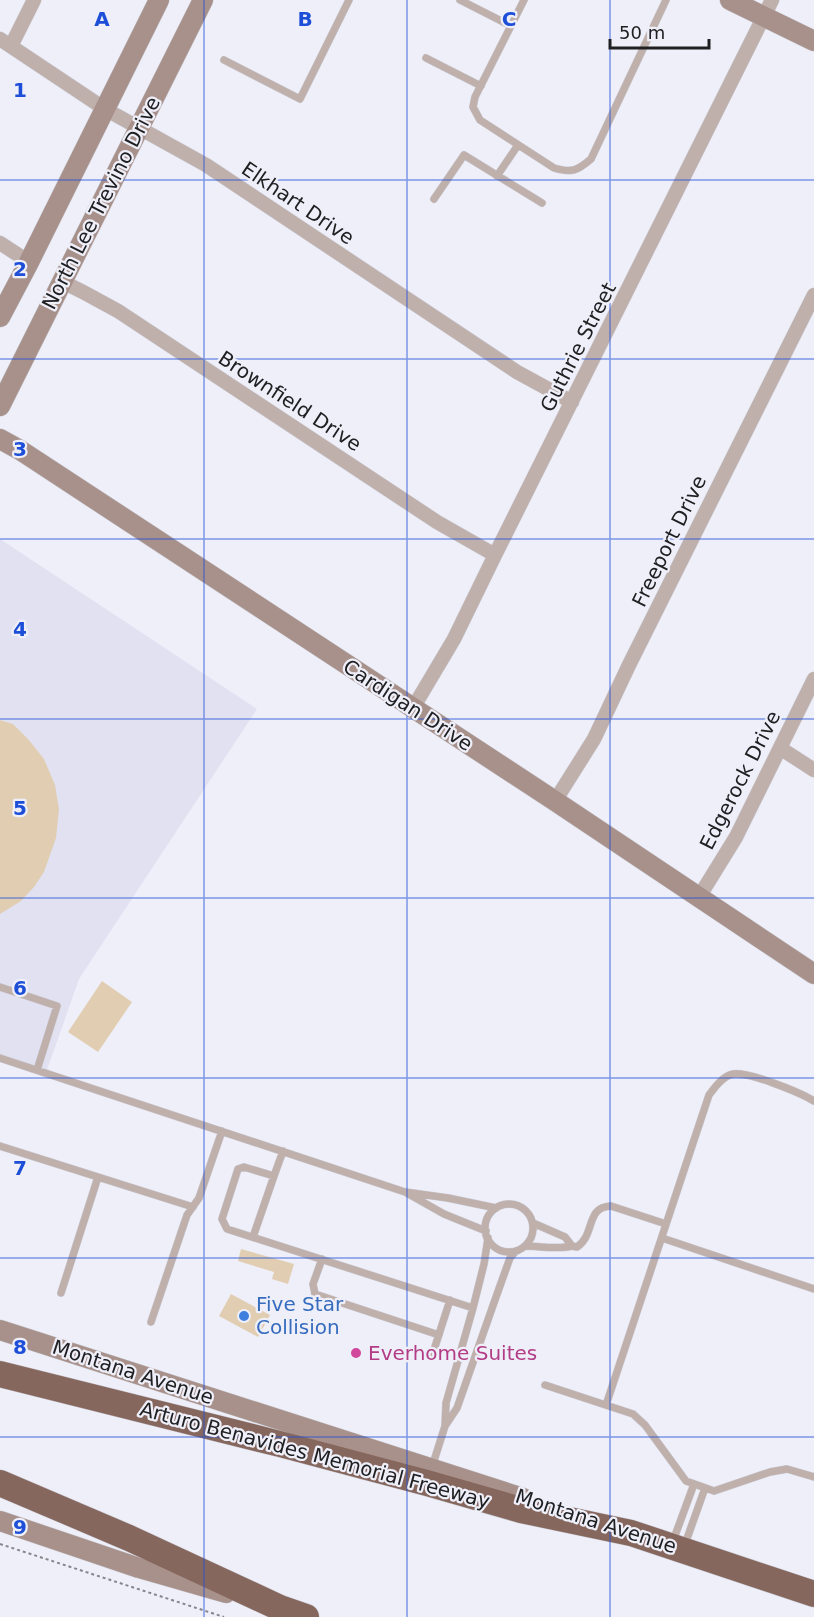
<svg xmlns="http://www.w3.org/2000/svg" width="814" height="1617" viewBox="0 0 814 1617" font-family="'DejaVu Sans',sans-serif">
	<rect width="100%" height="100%" fill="#efeff9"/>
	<path fill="#e1e1f2" d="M0,539L257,709L79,979L47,1070L0,1054Z"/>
	<path fill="#e1ceb2" d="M0,720L13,724L28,739L44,759L55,785L59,809L56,838L44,872L34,887L21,901L0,914Z
		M102,981L132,1002L98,1052L68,1032Z
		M241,1249L294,1264L288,1284L272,1279L274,1272L238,1261Z
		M231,1294L270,1315L258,1337L219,1316Z"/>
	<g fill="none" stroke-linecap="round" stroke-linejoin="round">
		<g stroke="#cacad2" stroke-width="8">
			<path id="lane" d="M460,0L511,26
				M524,0L475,97L473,107L480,120L554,168C572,173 577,171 591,159L666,0
				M426,58L481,86
				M224,60L300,99L349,0
				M497,176L518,145
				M434,199L464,155L542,203
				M0,987L57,1006L37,1070
				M0,1058L405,1192
				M0,1146L193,1207
				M283,1151L274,1176L244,1167L238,1169L222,1219L227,1229L473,1308
				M485 1228a24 24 0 1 1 48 0a24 24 0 1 1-48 0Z
				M486,1231L444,1214L405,1192L448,1198L496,1208
				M253,1237L274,1176
				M488,1238L484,1264L473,1308L446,1403L445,1426L457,1408L496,1297L510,1258L516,1251
				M662,1238L814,1289
				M525,1246C541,1246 556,1250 572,1246L565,1237L533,1223
				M572,1246L577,1247C596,1234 585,1207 611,1206L666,1224
				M322,1259L313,1284L315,1294L439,1335
				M61,1293L98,1177
				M151,1322L187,1215L199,1198L222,1131
				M432,1356L450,1300
				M545,1385L633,1414L645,1425L686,1481L714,1491L770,1472L787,1469L814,1477
				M606,1405L709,1095C715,1087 723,1076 733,1074C748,1071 801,1093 814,1101
				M432,1467L445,1426
				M673,1541L694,1484
				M684,1547L705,1488"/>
		</g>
		<g stroke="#cacad2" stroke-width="15">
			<path id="street" d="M0,39L105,109L206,165L517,372L572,402
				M11,46L34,0
				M0,243L29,262
				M63,282L83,292L118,311L437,522L495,555
				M413,708L454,639L495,555L772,0
				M780,748L814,770
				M555,801L594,739L629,665L814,295
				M699,897L736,837L814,679"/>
		</g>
		<g stroke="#cacad2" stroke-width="21">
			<path id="secondary" d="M730,0L814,41
				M0,317L29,262L159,0
				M0,406L203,0
				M0,439L20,450L555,801L814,974
				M0,1330L523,1498
				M0,1521L139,1568L226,1593"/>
		</g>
		<g stroke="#cacad2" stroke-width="27">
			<path id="highway" d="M0,1374L280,1444L427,1483L521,1510L631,1533L814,1594
				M0,1483L129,1538L280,1608L306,1617"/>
		</g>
		<path stroke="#86868c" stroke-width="2" stroke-dasharray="3 3" stroke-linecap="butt" d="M0,1544L224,1617"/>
		<use href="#lane" stroke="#c0b0ac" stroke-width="7"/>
		<use href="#street" stroke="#c0b0ac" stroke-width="14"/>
		<use href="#secondary" stroke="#a8918a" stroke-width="20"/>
		<use href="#highway" stroke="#86675e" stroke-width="26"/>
	</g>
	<path fill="none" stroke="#1d4ed8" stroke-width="1.5" stroke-opacity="0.55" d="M204,0V1617M407,0V1617M610,0V1617M0,180H814M0,359H814M0,539H814M0,719H814M0,898H814M0,1078H814M0,1258H814M0,1437H814"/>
	<circle fill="#3f7fe0" stroke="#efeff9" stroke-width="2" cx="244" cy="1316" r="6"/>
	<circle fill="#d1479c" stroke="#efeff9" stroke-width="2" cx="356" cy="1353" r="6"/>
	<g text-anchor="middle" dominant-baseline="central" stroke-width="4.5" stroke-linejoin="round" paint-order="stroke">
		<g font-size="20" fill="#202023" stroke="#efeff9">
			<text transform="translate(101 203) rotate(-63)">North Lee Trevino Drive</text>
			<text transform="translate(298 203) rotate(34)">Elkhart Drive</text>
			<text transform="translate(578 347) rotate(-63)">Guthrie Street</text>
			<text transform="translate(290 401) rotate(33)">Brownfield Drive</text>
			<text transform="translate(669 541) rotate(-64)">Freeport Drive</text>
			<text transform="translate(408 705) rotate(33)">Cardigan Drive</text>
			<text transform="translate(740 780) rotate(-63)">Edgerock Drive</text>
			<text transform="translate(133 1372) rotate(18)">Montana Avenue</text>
			<text transform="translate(315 1455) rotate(15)">Arturo Benavides Memorial Freeway</text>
			<text transform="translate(596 1521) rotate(18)">Montana Avenue</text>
		</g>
		<g font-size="20" fill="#366cbe" stroke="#efeff9" text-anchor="start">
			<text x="256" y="1304">Five Star<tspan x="256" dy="23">Collision</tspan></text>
		</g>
		<g font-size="20" fill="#b23c85" stroke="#efeff9" text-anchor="start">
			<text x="368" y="1353">Everhome Suites</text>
		</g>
	</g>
	<g font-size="20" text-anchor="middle" font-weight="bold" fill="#1d4ed8" stroke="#efeff9" stroke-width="4.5" stroke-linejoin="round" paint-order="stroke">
		<text x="102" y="26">A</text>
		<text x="305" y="26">B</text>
		<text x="509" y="26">C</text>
		<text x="20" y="97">1</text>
		<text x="20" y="276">2</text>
		<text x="20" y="456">3</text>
		<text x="20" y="636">4</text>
		<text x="20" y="815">5</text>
		<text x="20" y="995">6</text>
		<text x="20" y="1175">7</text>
		<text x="20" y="1354">8</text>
		<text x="20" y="1534">9</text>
	</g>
	<path d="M610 39v9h99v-9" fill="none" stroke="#202023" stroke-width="3"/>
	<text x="619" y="39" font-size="18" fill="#202023" stroke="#efeff9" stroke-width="4.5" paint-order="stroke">50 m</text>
</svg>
